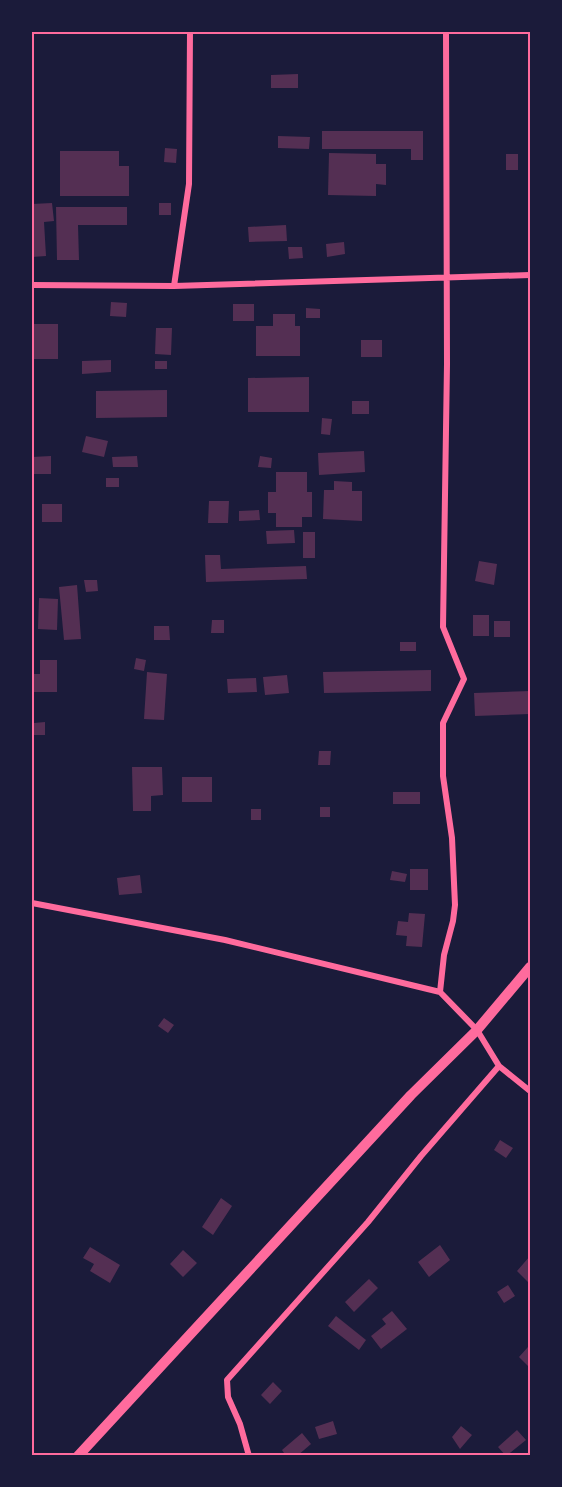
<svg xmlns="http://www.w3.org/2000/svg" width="562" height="1487" viewBox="0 0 562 1487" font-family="Raleway,sans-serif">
	<rect width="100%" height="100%" fill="#1b1b3a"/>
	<path fill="#542f53" d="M298,74V88H271V75Z
		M322,131H423V160H411V149H322Z
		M278,136L310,137L309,149L278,148Z
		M165,148L177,149L176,163L164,162Z
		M60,151H119V166H129V196H60Z
		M329,153L376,154V164H386V185L376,184V196L328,195Z
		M506,154H518V170H506Z
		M52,203L54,221L44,222L46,256L32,257V204Z
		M159,203H171V215H159Z
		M56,207H127V225H78L79,260H57Z
		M286,225L287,241L249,242L248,227Z
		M344,242L345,254L327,257L326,244Z
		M288,247H302L303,258L289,259Z
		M111,302L127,303L126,317L110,316Z
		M233,304H254V321H233Z
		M306,308L320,309V318H306Z
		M273,314H295V326H300V356H256V326H273Z
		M32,324H58V359H32Z
		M156,328H172L171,355L155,354Z
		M361,340H382V357H361Z
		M111,360V372L82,374V361Z
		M155,361H167V369H155Z
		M309,377V412H248V378Z
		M167,390V417L96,418V391Z
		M352,401H369V414H352Z
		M322,418L332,419L330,435L321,434Z
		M86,436L108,441L104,457L82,452Z
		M364,451L365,472L319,475L318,453Z
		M51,456V474H32V457Z
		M137,456L138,467H113L112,457Z
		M260,456L272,458L271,468L258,467Z
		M276,472H307V492H312V517H302V527H276V513H268V492H276Z
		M106,478H119V487H106Z
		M334,481L352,482V491H362V521L323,519L324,490H334Z
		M209,501H229L228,523H208Z
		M42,504H62V522H42Z
		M259,510L260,520L239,521V511Z
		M294,530L295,543L267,544L266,531Z
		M303,532H315V558H303Z
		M205,555H220L221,569L306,566L307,579L206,582Z
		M479,561L497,564L494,585L475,581Z
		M84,580H97L98,591L86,592Z
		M77,585L81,639L64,640L59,587Z
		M39,598L58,599L57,630L38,629Z
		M473,615H489V636H473Z
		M212,620H224V633H211Z
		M494,621H510V637H494Z
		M154,626H169L170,640H154Z
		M400,642H416V651H400Z
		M136,658L146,660L144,671L134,669Z
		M40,660H57V692H32V674H40Z
		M431,670V691L324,693L323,672Z
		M147,672L167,674L164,720L144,719Z
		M287,675L289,693L265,695L263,677Z
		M256,678L257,692L228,693L227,679Z
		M530,691V714L475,716L474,693Z
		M45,722V735H34V723Z
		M319,751H331L330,765H318Z
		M132,767H162L163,795L151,796V811H133Z
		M182,777H212V802H182Z
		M393,792H420V804H393Z
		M320,807H330V817H320Z
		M251,809H261V820H251Z
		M410,869H428V890H410Z
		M392,871L407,874L405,882L390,880Z
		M140,875L142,893L119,895L117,878Z
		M409,913L425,914L422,947L406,946L407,936L396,935L398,921L408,922Z
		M164,1018L174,1025L168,1033L158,1026Z
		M500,1140L513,1148L506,1158L494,1150Z
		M221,1198L232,1206L213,1235L202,1227Z
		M440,1245L450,1260L429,1277L418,1262Z
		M90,1247L120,1265L110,1283L90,1271L94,1264L83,1258Z
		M183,1250L197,1263L183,1277L170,1264Z
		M530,1256V1282L529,1283L517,1271Z
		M369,1279L378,1288L354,1312L345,1302Z
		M508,1285L515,1296L504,1303L497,1292Z
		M392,1311L407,1329L381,1349L371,1336L386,1324L382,1319Z
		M336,1316L366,1340L359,1350L328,1326Z
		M528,1347L530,1349V1364L528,1366L519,1357Z
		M273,1382L282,1391L270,1404L261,1395Z
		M333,1421L337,1434L319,1439L315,1427Z
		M461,1426L472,1435L460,1449L452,1437Z
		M517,1430L526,1440L506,1456L498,1447Z
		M302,1433L311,1444L297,1456H286L282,1450Z"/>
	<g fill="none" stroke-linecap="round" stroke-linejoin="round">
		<path stroke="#ff6b9d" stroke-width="6" d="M446,32L447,364L443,627L464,679L443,723V776L452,838L455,905L453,921L444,955L440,992L477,1030L499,1066L530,1091
			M32,285L174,286L530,275
			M174,286L189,184L190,32
			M32,903L225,940L440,992
			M249,1456L240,1424L228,1397L227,1380L368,1222L421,1156L499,1066"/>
		<path stroke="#ff6b9d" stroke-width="10" d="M78,1456L411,1095L477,1030L530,967"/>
	</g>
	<rect width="562" height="1487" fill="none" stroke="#1b1b3a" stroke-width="66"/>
	<rect x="33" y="33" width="496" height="1421" fill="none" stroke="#ff6b9d" stroke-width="2"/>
</svg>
